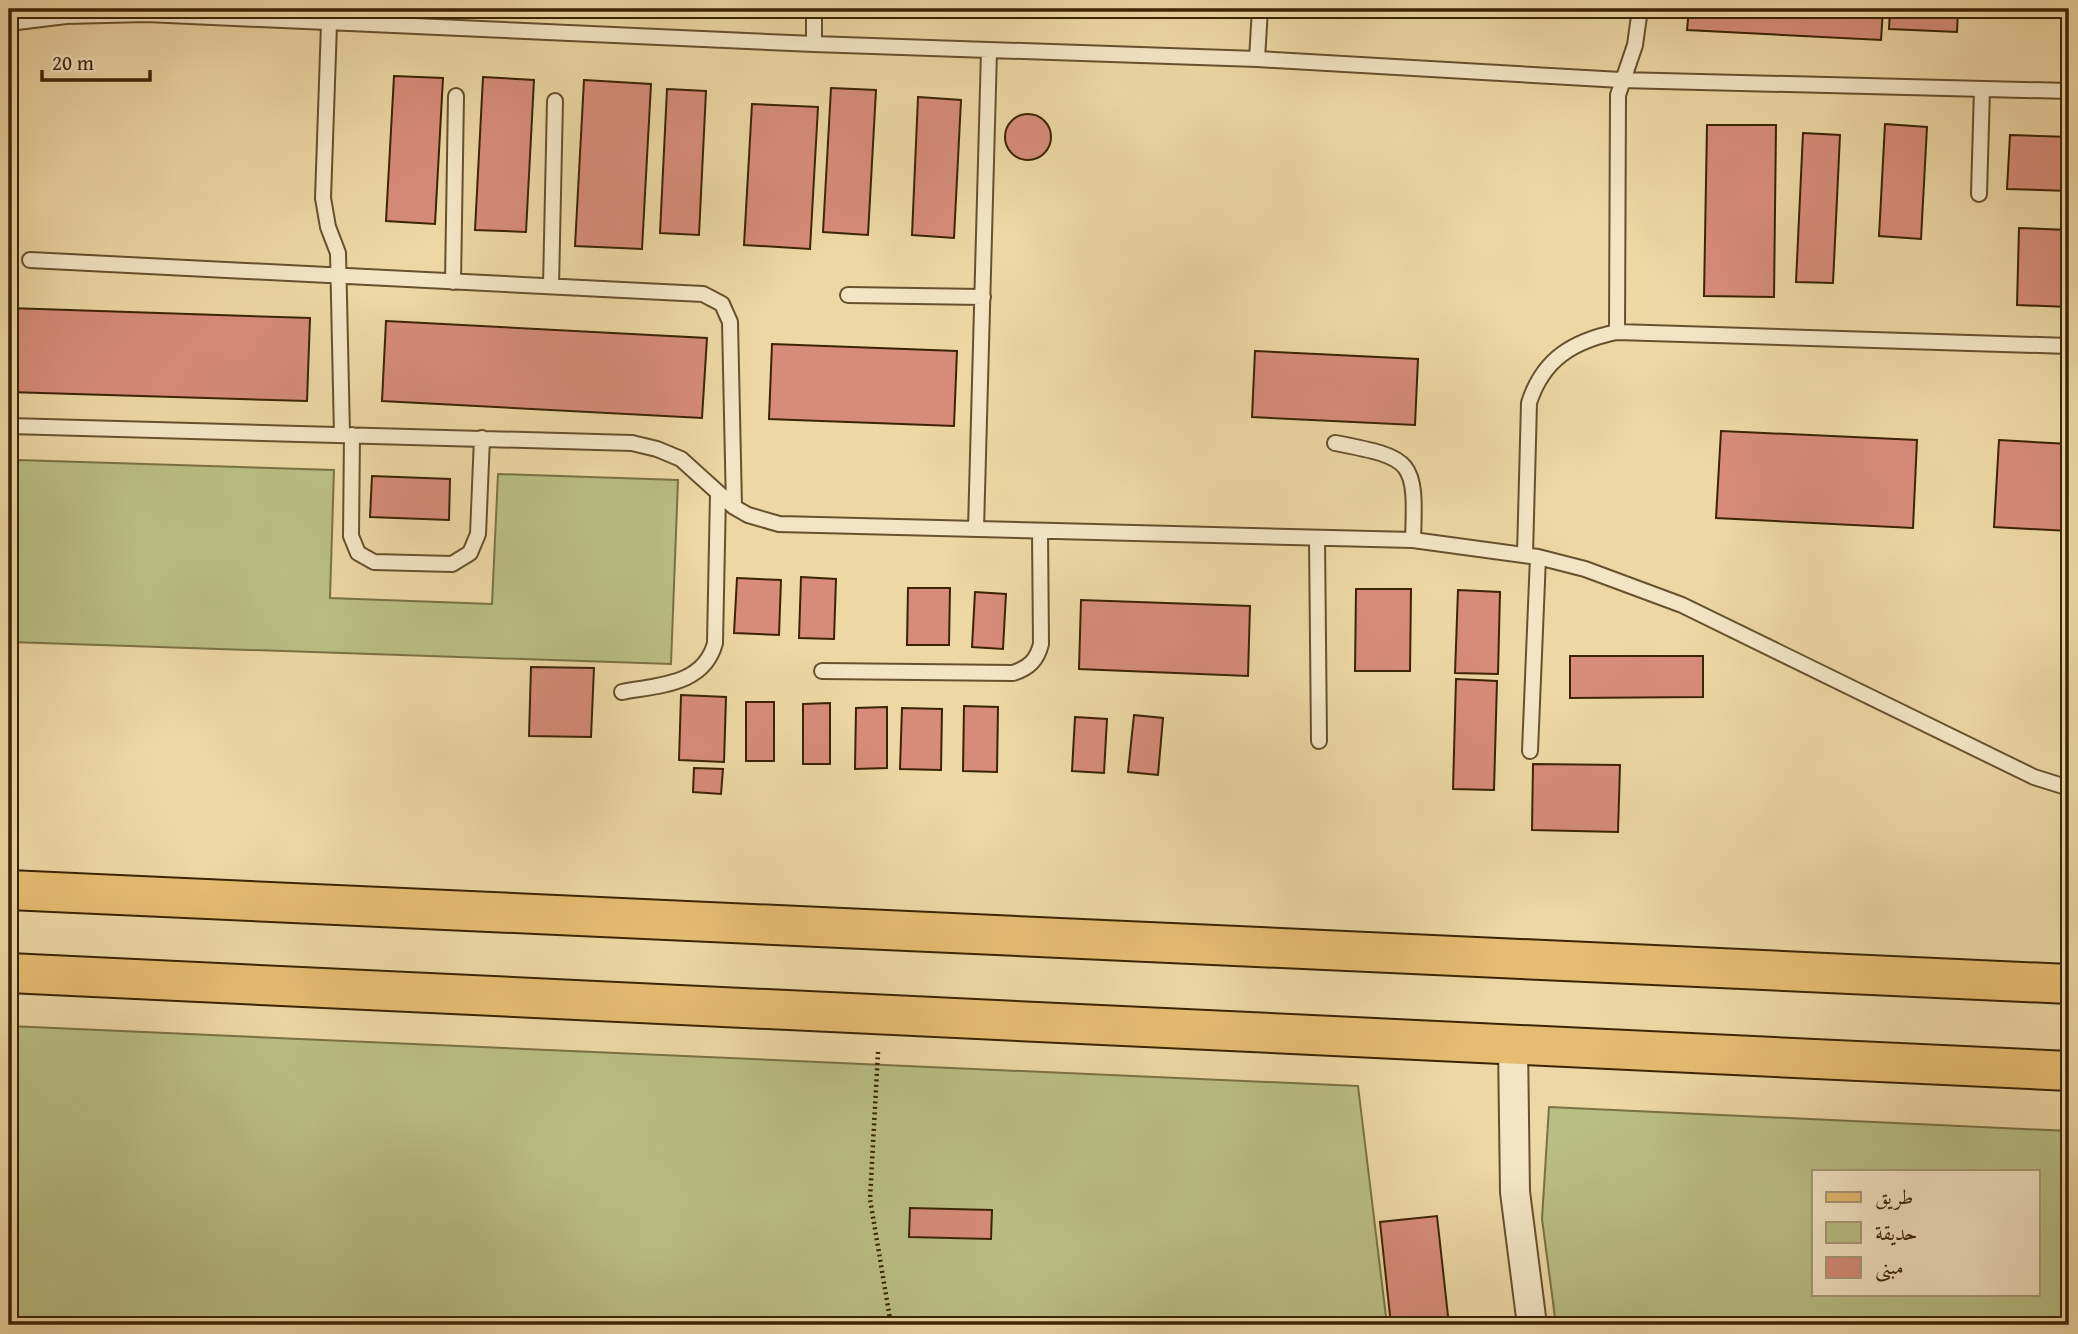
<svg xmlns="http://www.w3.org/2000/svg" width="2078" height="1334" viewBox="0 0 2078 1334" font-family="'Gentium Book Plus',Amiri,serif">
	<rect width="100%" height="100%" fill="#ecd7a5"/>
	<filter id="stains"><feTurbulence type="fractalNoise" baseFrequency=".00286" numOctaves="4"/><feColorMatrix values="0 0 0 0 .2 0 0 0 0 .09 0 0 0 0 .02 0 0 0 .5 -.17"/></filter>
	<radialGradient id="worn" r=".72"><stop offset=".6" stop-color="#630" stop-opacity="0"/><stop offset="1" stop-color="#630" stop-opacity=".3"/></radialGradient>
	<path fill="#b9be85" stroke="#7a7145" stroke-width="2" fill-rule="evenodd" d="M18,460L334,470L330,598L492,604L498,474L678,480L671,664L11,642Z
		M9,1026L1358,1086L1387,1325H9Z
		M1549,1107L2069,1131V1325H1556L1542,1219ZM1814,1171H2038V1294H1814Z"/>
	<path fill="#d78c79" stroke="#3b2405" stroke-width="2" d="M1452,9H1561V15Z
		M1689,9H1883L1881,40L1687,30Z
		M1890,9H1958L1957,32L1889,29Z
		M394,76L443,78L435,224L386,221Z
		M483,77L534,80L526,232L475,230Z
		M584,80L651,84L642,249L575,246Z
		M831,88L876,90L868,235L823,232Z
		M667,89L706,91L699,235L660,233Z
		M918,97L961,100L954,238L912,235Z
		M752,104L818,107L810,249L744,245Z
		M1005 137a23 23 0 1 1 46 0a23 23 0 1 1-46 0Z
		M1885,124L1927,127L1921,239L1879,236Z
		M1707,125H1776L1774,297L1704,296Z
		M1803,133L1840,135L1833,283L1796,282Z
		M2010,135L2069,137V191L2007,189Z
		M2019,228L2069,230V307L2017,305Z
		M9,308L310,318L307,401L9,392Z
		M386,321L707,338L702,418L382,401Z
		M772,344L957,351L954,426L769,419Z
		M1255,351L1418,359L1415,425L1252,417Z
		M1721,431L1917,440L1913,528L1716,518Z
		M1999,440L2069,444V531L1994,527Z
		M372,476L450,479L449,520L370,517Z
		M801,577L836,579L834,639L799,638Z
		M737,578L781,580L779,635L734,633Z
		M908,588H950L949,645H907Z
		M1356,589H1411L1410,671H1355Z
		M1458,590L1500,592L1498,674L1455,673Z
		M975,592L1006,594L1003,649L972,647Z
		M1081,600L1250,606L1248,676L1079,669Z
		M1570,656H1703V697L1570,698Z
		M531,667L594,668L591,737L529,736Z
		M1456,679L1497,681L1494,790L1453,789Z
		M681,695L726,697L724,762L679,760Z
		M746,702H774V761H746Z
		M830,703V764H803V704Z
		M964,706L998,707L997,772L963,771Z
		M887,707V768L855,769L856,708Z
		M902,708L942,709L941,770L900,769Z
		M1134,715L1163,718L1158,775L1128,772Z
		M1075,717L1107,719L1104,773L1072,771Z
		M2069,725V772H2067Z
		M1533,764L1620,765L1618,832L1532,830Z
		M694,768L723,769L721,794L693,792Z
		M910,1208L992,1210L991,1239L909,1237Z
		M1437,1216L1449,1325H1391L1380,1222Z"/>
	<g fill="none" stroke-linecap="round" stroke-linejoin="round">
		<g stroke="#67512d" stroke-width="18">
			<path id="service" d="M814,9V44
				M9,23L66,16L146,14L814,44L1257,59L1621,80L2069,91
				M329,24L323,198L328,227L338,253L342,434
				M1257,59L1260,9
				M1979,194L1982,89
				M30,260L703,294L722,304L730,322L734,507
				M453,282L456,96
				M551,286L555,101
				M848,295L983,297
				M1617,332L1618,95L1635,45L1640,9
				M9,426L632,443L657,449L681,459L734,507L748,515L779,524L1413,540L1538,557L1585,569L1682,605L2034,777L2069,788
				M352,435L351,536L358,553L374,562L452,564L470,553L478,534L482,438
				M1335,443C1414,458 1416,460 1413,540
				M976,529L989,51
				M1317,538L1319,741
				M1525,554L1529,403C1543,359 1573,341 1617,332L2069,346
				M822,671L1013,673C1029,668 1037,660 1041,644L1040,531
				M622,692C659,685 704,685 715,643L718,494
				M1530,751L1538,557"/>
		</g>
		<g stroke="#67512d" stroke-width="32">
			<path id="minor" d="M1513,1045L1515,1192L1532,1325"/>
		</g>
		<g stroke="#3b2405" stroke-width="42">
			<path id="primary" d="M9,890L2069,984
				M9,973L2069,1071"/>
		</g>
		<path stroke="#3b2405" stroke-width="4.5" stroke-dasharray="2 3.5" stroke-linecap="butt" d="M878,1052L870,1199L891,1325"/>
		<use href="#service" stroke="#f3e5c4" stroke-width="14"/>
		<use href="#minor" stroke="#f3e5c4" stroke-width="28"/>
		<use href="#primary" stroke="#e6bc72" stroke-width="38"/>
	</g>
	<rect width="2078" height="1334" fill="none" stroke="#ecd7a5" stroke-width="35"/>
	<rect x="10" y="10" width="2057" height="1313" fill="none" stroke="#3b2405" stroke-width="3.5"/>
	<rect x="18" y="18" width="2043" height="1299" fill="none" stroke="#3b2405" stroke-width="2"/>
	<rect x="1812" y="1170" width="228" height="126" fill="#f3e5c4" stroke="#a99878" stroke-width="2"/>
	<rect x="1826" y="1192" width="35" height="10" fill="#e6bc72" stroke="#a99878" stroke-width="2"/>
	<text x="1875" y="1204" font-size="21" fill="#3b2405">طريق</text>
	<rect x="1826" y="1222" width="35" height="21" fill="#b9be85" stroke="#a99878" stroke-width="2"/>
	<text x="1875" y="1240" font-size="21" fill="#3b2405">حديقة</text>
	<rect x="1826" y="1257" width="35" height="21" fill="#d78c79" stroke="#a99878" stroke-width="2"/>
	<text x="1875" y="1274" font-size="21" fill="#3b2405">مبنى</text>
	<path d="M42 70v10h108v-10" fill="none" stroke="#3b2405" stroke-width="3.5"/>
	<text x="52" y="70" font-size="21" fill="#3b2405" stroke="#f3e5c4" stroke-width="5" paint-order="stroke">20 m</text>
	<rect width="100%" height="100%" filter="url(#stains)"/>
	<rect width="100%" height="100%" fill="url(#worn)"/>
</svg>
